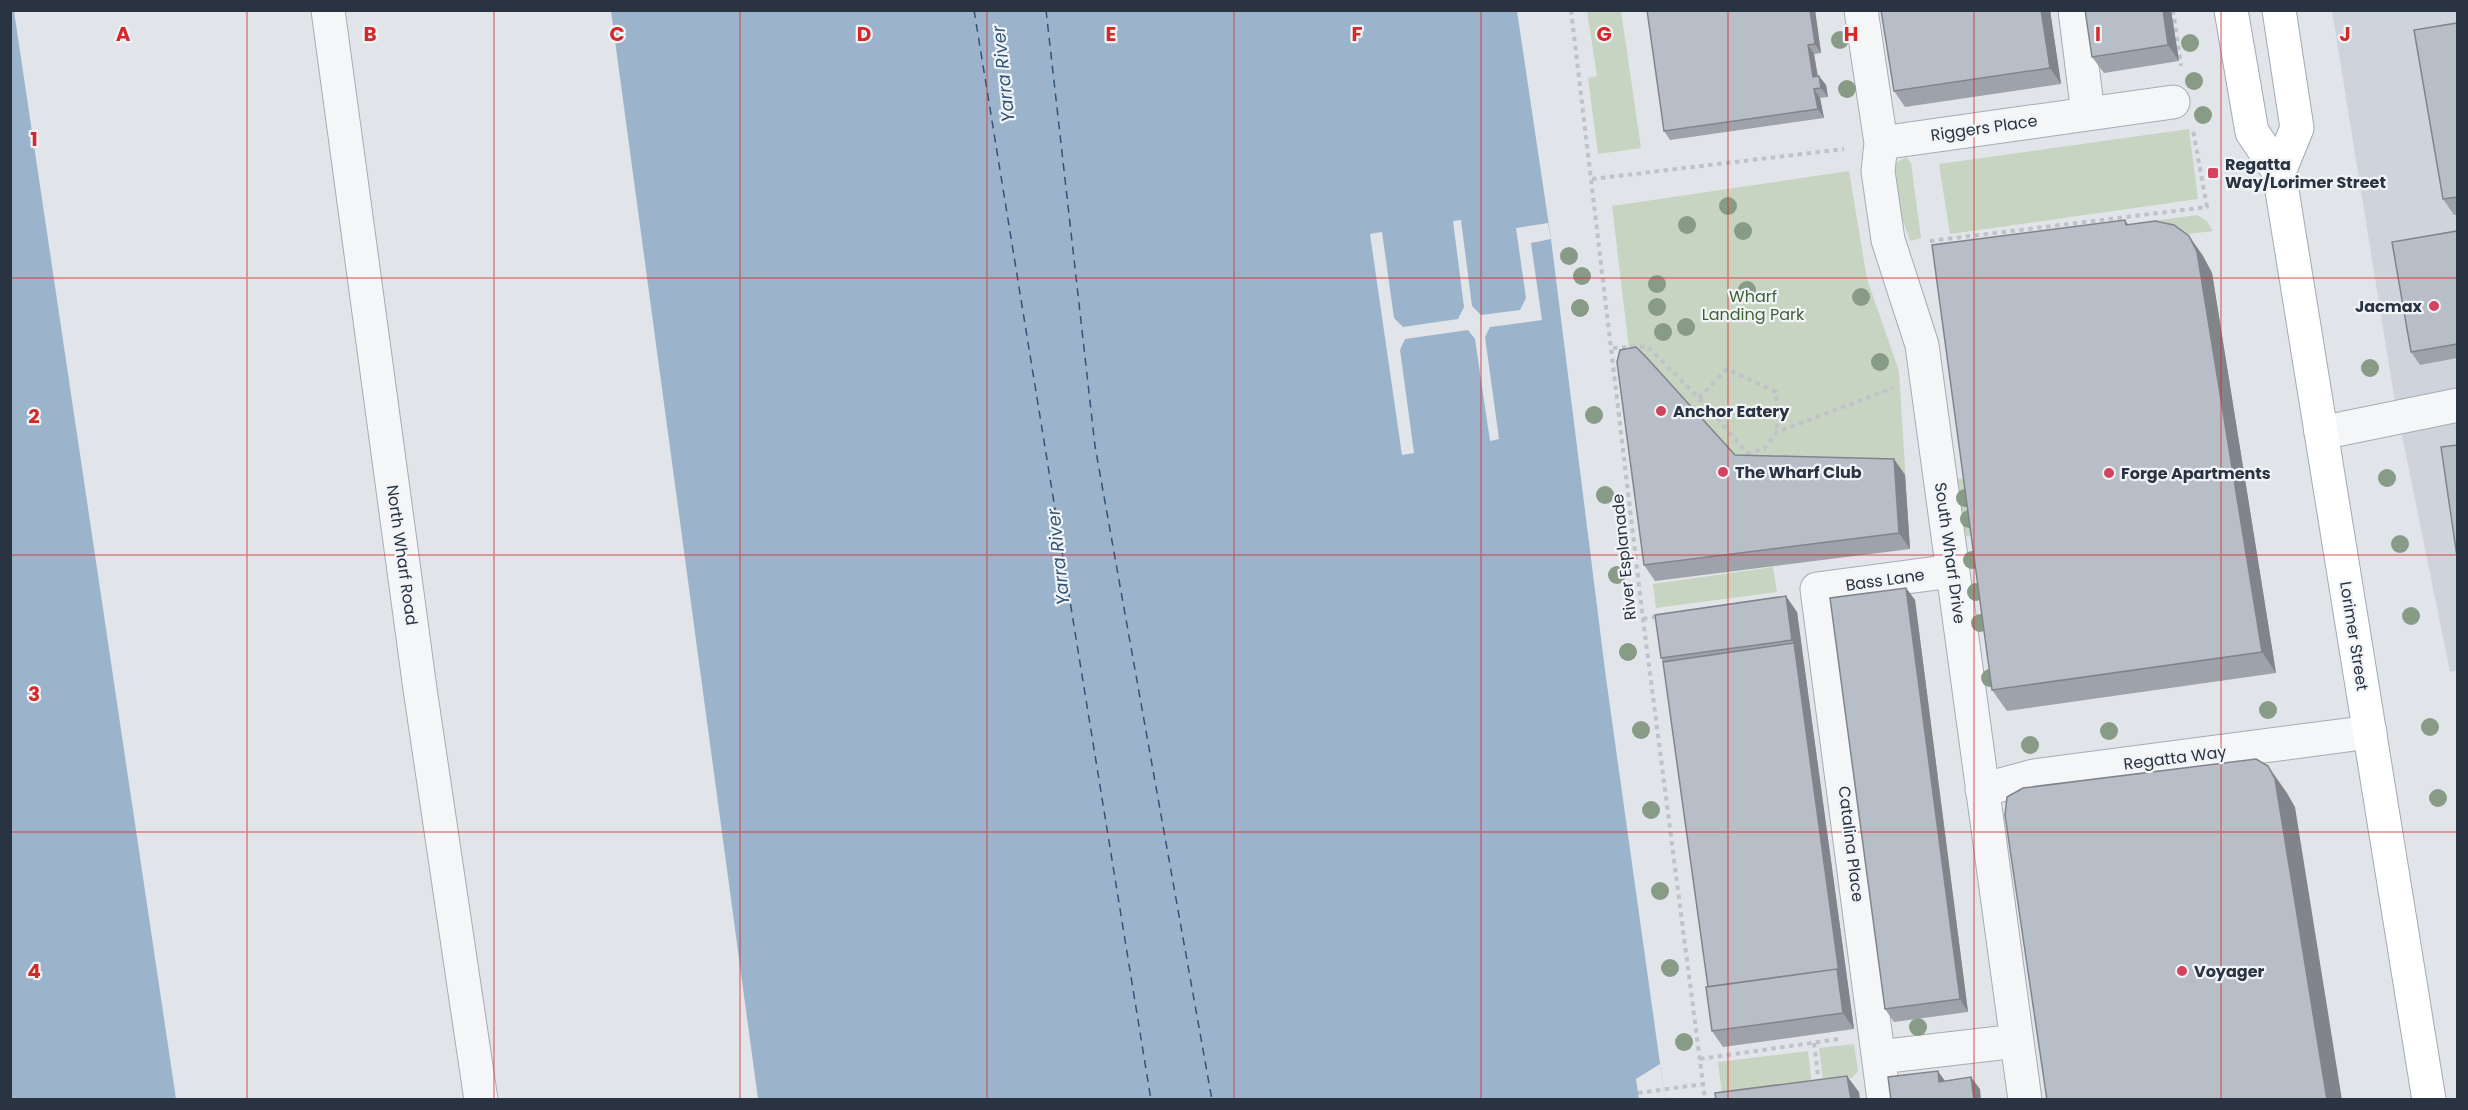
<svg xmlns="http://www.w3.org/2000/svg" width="2468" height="1110" viewBox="0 0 2468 1110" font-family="Poppins,sans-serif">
	<rect width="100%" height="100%" fill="#e1e5ea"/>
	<path fill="#cfd4dc" d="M2332,11H2457L2458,670L2450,672L2394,396Z"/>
	<path fill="#c7d4c2" d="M1587,11H1621L1641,148L1598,154L1588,78L1597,76Z
		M2189,129L2198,199L1950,234L1939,164Z
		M1906,157L1911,163L1921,238L1910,241L1904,223L1893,209L1894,164Z
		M1849,171L1867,279L1899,371L1910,549L1655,581L1628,377L1631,366L1612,206Z
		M2197,215L2207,221L2213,231L2140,240L2137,223Z
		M1972,478L1978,535L1963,537L1957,479Z
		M1773,567L1777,592L1656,608L1653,584Z
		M1854,1044L1858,1071L1852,1078L1823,1081L1819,1048Z
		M1808,1051L1812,1084L1722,1095L1718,1062Z"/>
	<path fill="#9bb4cb" d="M10,11H14L176,1099H11Z
		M611,11H1517L1551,239L1606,678L1665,1099H758Z"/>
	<path fill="#e1e5ea" d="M1461,220L1472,306L1481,315L1520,310L1526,298L1516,228L1548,223L1551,239L1531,243L1542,320L1490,327L1485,337L1499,439L1490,441L1475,339L1468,330L1405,339L1400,350L1414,453L1402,455L1370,234L1382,232L1394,318L1403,327L1458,319L1464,307L1453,221Z
		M1660,1064L1665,1099H1639L1636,1079Z"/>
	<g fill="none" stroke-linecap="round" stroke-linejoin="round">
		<path stroke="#315478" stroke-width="1.5" stroke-dasharray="8 6" stroke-linecap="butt" d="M974,10L1151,1100
			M1046,10L1095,446L1212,1100"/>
		<g stroke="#a6acb4" stroke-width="35">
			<path id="minor" d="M328,10L420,689L481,1100
				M1861,10L1881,143L1878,171L1888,240L1922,345L2025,1100
				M2075,10L2088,114
				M1881,143L2173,102
				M2321,433L2458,405
				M1982,790L2034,776L2370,732
				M1879,1057L2017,1041
				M1884,1100L1817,589L1952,571"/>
		</g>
		<g stroke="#a0aab6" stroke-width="35">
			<path id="major" d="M2231,10L2252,132L2279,172L2429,1100
				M2279,10L2297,128L2279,172"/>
		</g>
		<path stroke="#bfc3c9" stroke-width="4" stroke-dasharray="4.5 4.5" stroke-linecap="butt" d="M1571,10L1643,619L1705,1100
			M2173,10L2181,66
			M1592,179L1844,149
			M1930,241L2207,207L2193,130
			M1613,348L1647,346L1706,405L1747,453L1764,449L1777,432L1893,388
			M1699,398L1727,369L1776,392L1777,432
			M1643,619L1660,616
			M1814,1043L1819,1084
			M1700,1059L1839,1039
			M1638,1093L1704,1084"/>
		<use href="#minor" stroke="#f4f6f8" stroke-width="33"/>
		<use href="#major" stroke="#fff" stroke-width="33"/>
	</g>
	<g fill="#889b86">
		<circle cx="1840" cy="40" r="9"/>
		<circle cx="2190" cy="43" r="9"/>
		<circle cx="2194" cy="81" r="9"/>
		<circle cx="1847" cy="89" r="9"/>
		<circle cx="2203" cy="115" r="9"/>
		<circle cx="1728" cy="206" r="9"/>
		<circle cx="1687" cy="225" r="9"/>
		<circle cx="1743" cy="231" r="9"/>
		<circle cx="1569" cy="256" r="9"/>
		<circle cx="1582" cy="276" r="9"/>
		<circle cx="1657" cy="284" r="9"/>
		<circle cx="1747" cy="290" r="9"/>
		<circle cx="1861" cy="297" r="9"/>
		<circle cx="1657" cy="307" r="9"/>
		<circle cx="1580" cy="308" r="9"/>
		<circle cx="1686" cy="327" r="9"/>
		<circle cx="1663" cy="332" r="9"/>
		<circle cx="1880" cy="362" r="9"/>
		<circle cx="2370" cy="368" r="9"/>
		<circle cx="1594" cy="415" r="9"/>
		<circle cx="2387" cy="478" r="9"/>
		<circle cx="1605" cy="495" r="9"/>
		<circle cx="1965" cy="498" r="9"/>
		<circle cx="1969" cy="519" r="9"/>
		<circle cx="2400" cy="544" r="9"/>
		<circle cx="1972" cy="560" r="9"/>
		<circle cx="1617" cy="575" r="9"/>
		<circle cx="1976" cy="592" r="9"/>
		<circle cx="2411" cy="616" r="9"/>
		<circle cx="1980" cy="623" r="9"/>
		<circle cx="1628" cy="652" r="9"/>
		<circle cx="1990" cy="678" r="9"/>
		<circle cx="2268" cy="710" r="9"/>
		<circle cx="2430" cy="727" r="9"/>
		<circle cx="1641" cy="730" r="9"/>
		<circle cx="2109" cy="731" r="9"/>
		<circle cx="2030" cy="745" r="9"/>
		<circle cx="2438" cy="798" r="9"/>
		<circle cx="1651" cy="810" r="9"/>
		<circle cx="1660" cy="891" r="9"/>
		<circle cx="1670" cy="968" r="9"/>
		<circle cx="1918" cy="1027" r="9"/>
		<circle cx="1684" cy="1042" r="9"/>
	</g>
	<path fill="#9ea3ab" d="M1647,10H1815L1821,53L1814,54L1818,76L1826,85L1828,97L1820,98L1824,118L1670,140L1664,131Z
		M1881,10H2050L2061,84L1905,107L1894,91Z
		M2171,10L2179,61L2104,73L2092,57Z
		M2457,23V215H2454L2443,199Z
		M2125,220L2129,225L2189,236L2203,256L2212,273L2276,673L2007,711L1992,690Z
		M2457,231V358L2420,365L2411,352Z
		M1735,455L1894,459L1905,475L1910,549L1655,581L1644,565Z
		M1906,588L1915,600L1968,1012L1894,1022L1885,1009Z
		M1797,612L1854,1029L1723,1047L1712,1031L1708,987L1663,662L1661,658Z"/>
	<path fill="#81858b" d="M1810,10H1815L1821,53L1815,44Z
		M2041,10H2050L2061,84L2050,68Z
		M2163,10H2171L2179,61L2168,45Z
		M1808,45L1814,54L1819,85L1813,77Z
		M1819,76L1826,85L1828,97L1821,88Z
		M1814,89L1820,98L1824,118L1818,109Z
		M2189,236L2203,256L2212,273L2276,673L2262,652Z
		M1894,459L1905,475L1910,549L1899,533Z
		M1906,588L1915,600L1968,1012L1960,999Z
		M1786,596L1797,612L1803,656L1792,640Z
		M1794,643L1803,656L1854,1029L1843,1013Z
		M2268,766L2287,793L2295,807L2342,1100H2327Z
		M1938,1071L1947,1084L1939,1082Z
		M1847,1076L1859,1092L1860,1100H1851Z
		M1971,1077L1980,1089L1981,1100H1974Z"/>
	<path fill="#b8bec7" stroke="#81858b" stroke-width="1.5" d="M1647,10H1810L1815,44L1808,45L1813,77L1819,76L1821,88L1814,89L1818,109L1664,131Z
		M1881,10H2041L2050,68L1894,91Z
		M2085,10H2163L2168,45L2092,57Z
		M2457,23V197L2443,199L2414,30Z
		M2125,220L2126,225L2155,221L2174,225L2189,236L2197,252L2262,652L1992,690L1932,245Z
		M2457,231V344L2411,352L2392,242Z
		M1636,347L1647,358L1735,455L1894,459L1899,533L1644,565L1617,362L1620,350Z
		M2457,445V557L2441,447Z
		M1906,588L1960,999L1885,1009L1830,598Z
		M1786,596L1792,640L1661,658L1655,615Z
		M1794,643L1839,973L1837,969L1708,987L1663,662Z
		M2256,759L2268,766L2275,779L2327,1100H2047L2005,815L2007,797L2023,788Z
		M1837,969L1843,1013L1712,1031L1706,987Z
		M1938,1071L1939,1082L1971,1077L1974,1100H1891L1888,1077Z
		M1847,1076L1851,1100H1716L1715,1093Z"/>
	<path fill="none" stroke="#d62828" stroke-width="1.5" stroke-opacity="0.55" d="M247,10V1100M494,10V1100M740,10V1100M987,10V1100M1234,10V1100M1481,10V1100M1728,10V1100M1974,10V1100M2221,10V1100M10,278H2458M10,555H2458M10,832H2458"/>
	<g fill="#d3425e" stroke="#f1f4f7" stroke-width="2">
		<rect x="2207" y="167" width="12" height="12" rx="3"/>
		<circle cx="2434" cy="306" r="6"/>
		<circle cx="1661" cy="411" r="6"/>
		<circle cx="1723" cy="472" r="6"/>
		<circle cx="2109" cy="473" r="6"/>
		<circle cx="2182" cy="971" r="6"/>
	</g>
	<g text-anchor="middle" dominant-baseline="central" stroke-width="4.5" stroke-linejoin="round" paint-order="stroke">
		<g font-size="16" fill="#293342" stroke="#f1f4f7">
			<text transform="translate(1984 128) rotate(-8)">Riggers Place</text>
			<text transform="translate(1950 553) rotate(82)">South Wharf Drive</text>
			<text transform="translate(402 555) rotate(82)">North Wharf Road</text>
			<text transform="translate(1624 557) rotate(-96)">River Esplanade</text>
			<text transform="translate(1885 580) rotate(-8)">Bass Lane</text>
			<text transform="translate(2354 636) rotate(81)">Lorimer Street</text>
			<text transform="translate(2175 758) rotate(-7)">Regatta Way</text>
			<text transform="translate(1851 844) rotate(83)">Catalina Place</text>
		</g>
		<g font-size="16" font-weight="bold" fill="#293342" stroke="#f1f4f7" text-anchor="start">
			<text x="2225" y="164">Regatta<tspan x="2225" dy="18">Way/Lorimer Street</tspan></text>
			<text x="2422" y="306" text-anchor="end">Jacmax</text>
			<text x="1673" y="411">Anchor Eatery</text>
			<text x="1735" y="472">The Wharf Club</text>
			<text x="2121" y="473">Forge Apartments</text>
			<text x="2194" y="971">Voyager</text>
		</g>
		<g font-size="16" fill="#3f5f35" stroke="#f1f4f7">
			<text x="1753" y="296">Wharf<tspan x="1753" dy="18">Landing Park</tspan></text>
		</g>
		<g font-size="18" font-style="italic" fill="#315478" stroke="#f1f4f7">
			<text transform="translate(1003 74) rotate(-96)">Yarra River</text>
			<text transform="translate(1058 557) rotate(-96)">Yarra River</text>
		</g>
	</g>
	<g font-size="20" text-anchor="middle" font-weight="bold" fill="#d62828" stroke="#f1f4f7" stroke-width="4.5" stroke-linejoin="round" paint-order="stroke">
		<text x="123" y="41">A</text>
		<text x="370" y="41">B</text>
		<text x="617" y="41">C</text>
		<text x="864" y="41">D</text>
		<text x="1111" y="41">E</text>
		<text x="1357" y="41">F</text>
		<text x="1604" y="41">G</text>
		<text x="1851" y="41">H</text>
		<text x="2098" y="41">I</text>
		<text x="2345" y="41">J</text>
		<text x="34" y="146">1</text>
		<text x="34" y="423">2</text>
		<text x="34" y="701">3</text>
		<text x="34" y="978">4</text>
	</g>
	<rect width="2468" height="1110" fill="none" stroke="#293342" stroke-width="24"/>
</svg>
